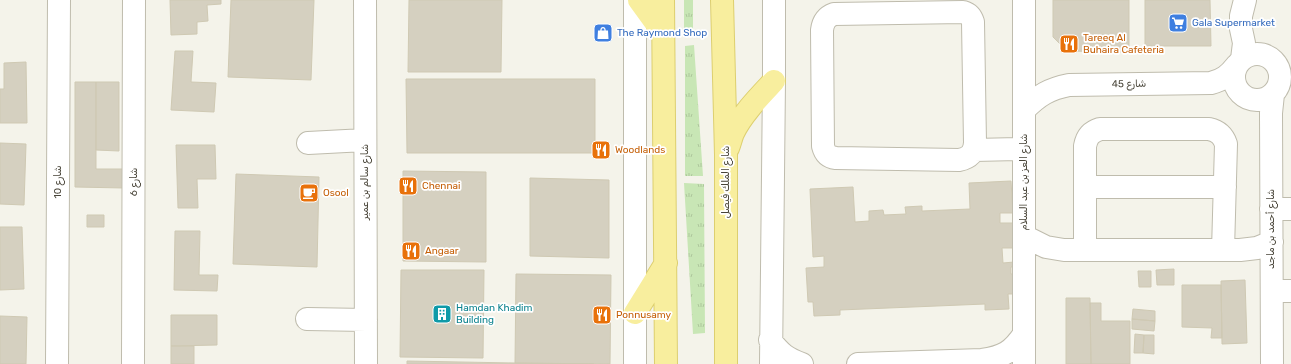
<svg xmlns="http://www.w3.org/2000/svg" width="1291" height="364" viewBox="0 0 1291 364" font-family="Rubik,Vazirmatn,sans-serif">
	<defs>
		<pattern id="grass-tufts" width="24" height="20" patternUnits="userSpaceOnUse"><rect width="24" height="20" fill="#c8e6b5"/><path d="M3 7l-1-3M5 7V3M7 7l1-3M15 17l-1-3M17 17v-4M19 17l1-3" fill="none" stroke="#adc69c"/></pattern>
	</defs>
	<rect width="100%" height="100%" fill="#f4f3ea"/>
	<path fill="url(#grass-tufts)" d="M684,0H693V37H684Z
		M694,45L703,176H685V46Z
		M684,183L704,184L705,333L693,334Z"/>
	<path fill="#d5d0c0" stroke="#cfc9b3" d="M170,0H221V4L207,5L208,21L197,22V34L171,35Z
		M231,0H314L311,80L228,77Z
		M409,0H502L501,72H408Z
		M1053,0H1129V52L1067,51L1053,37Z
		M1145,0H1210L1211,46H1145Z
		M175,51H193L191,82L216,83L214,112L171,110Z
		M26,62L27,123H0V89H4V63Z
		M406,79H595V153H407Z
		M75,82H96V169H124V188L75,187Z
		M96,82H119V151L96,150Z
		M0,143L26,144L24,205L0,204Z
		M176,145H215L216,179H197L198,208H178Z
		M403,171L486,172V262L403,261Z
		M236,174L319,177L317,267L233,264Z
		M530,178L609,180V258L530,256Z
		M1011,181L1013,213H1000V223H1014L1015,248H1002L1003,263L1014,262V267H1011V274H1015L1016,294H1008L1009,309L985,310V304L840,310V315L814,316L813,302H808L806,268L824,267V256L813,257L810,189L853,187L855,222L869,221V211L883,210L884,215L906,214L905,207L922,206V211L970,209L969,183Z
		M87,215H104V227H87Z
		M0,227H22L24,289L0,290Z
		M175,231H200L199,275H218L217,291L174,290Z
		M1174,269V285H1157L1156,270Z
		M401,270H484L483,358L400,357Z
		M1138,271H1151V287H1139Z
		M516,274L611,275L610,364L515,363Z
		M1245,280L1247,343L1222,344L1221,281Z
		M1182,285H1221L1222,338H1211L1212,328L1182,327Z
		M1066,298H1090L1091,364H1066Z
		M1090,303H1101V321H1130V364H1091Z
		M1133,309L1155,311V321L1132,319Z
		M171,315H217V345L171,346Z
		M0,316L27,317L26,364H0Z
		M1132,319L1155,321L1154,331L1132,329Z
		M1135,334L1144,335L1143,353H1134Z
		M1144,335H1154V354L1143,353Z
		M171,346H194V364H171Z
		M407,361L515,363L594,364H407Z"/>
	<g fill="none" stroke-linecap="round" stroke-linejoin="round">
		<g stroke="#bfbcad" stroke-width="24">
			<path id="minor" d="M365,0L366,364
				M635,0V364
				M963,12C969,14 971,16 973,22L975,143C974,154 969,158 959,160L836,158C828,157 825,154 823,146L822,30C823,22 826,17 834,14Z
				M1234 77a23 23 0 1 1 46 0a23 23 0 1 1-46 0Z
				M1242,59L1244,43L1241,29V16L1245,0
				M1024,110C1039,95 1049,89 1069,85L1211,83C1223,80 1229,75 1236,66
				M308,143L365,140
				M974,150L1024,149
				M1085,187H1225
				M1271,209H1291
				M1024,236L1046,247L1064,250H1240L1257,248L1272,242
				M1085,250V146C1087,136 1091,132 1100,129H1209C1218,131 1223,135 1226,144L1223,250
				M1272,290L1291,291
				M307,319L366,320
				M770,340C781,354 786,358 802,364
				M57,364L59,0
				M133,364L134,0
				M771,364L774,81V0
				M858,364L982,360C1003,357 1012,352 1024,334
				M1024,364V0
				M1272,364L1271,113L1273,94"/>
		</g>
		<g stroke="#ddcf6f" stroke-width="24">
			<path id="major" d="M639,0L663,33
				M663,0L666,364
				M722,0L726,155V364
				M728,148C730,143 731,138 733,133C742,114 760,96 774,81
				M635,313L666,263"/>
		</g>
		<use href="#minor" stroke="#fff" stroke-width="22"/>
		<use href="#major" stroke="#f8ee9e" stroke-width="22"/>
	</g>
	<defs>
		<g id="supermarket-square" transform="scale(1)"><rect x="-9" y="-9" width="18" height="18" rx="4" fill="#3f7fe0" stroke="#fff"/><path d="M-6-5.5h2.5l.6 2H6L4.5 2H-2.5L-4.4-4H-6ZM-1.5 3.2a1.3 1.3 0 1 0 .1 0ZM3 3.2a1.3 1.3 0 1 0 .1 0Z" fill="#fff"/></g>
		<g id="shop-square" transform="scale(1)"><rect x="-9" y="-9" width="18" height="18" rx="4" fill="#3f7fe0" stroke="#fff"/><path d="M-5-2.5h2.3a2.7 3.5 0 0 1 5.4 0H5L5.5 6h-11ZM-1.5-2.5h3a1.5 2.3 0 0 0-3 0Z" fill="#fff"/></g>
		<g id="restaurant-square" transform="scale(1)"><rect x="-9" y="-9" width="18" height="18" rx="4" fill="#e8710a" stroke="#fff"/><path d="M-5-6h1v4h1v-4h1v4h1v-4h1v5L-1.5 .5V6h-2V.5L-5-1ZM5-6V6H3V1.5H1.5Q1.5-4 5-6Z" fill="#fff"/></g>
		<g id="cafe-square" transform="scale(1)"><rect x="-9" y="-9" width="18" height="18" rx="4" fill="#e8710a" stroke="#fff"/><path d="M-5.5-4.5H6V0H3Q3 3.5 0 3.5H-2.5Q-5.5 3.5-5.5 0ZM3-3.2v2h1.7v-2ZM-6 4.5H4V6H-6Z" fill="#fff"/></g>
		<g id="building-square" transform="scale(1)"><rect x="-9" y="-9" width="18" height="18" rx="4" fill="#0f9aa8" stroke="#fff"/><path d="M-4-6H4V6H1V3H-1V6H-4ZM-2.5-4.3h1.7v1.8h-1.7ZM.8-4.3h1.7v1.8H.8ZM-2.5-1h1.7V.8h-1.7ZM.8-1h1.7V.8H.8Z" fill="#fff"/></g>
	</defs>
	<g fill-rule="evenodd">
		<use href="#supermarket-square" x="1178" y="23"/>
		<use href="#shop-square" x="603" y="33"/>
		<use href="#restaurant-square" x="1069" y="44"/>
		<use href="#restaurant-square" x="601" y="150"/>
		<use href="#restaurant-square" x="408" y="186"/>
		<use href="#cafe-square" x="309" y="193"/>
		<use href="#restaurant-square" x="411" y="251"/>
		<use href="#building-square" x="442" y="314"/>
		<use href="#restaurant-square" x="602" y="315"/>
	</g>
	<g text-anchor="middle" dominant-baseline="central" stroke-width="3.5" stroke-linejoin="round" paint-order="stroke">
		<g font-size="10" fill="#366cbe" stroke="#fff" text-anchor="start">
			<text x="1192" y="23">Gala Supermarket</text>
			<text x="617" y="33">The Raymond Shop</text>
		</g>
		<g font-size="10" fill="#c56008" stroke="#fff" text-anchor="start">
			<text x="1083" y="38">Tareeq Al<tspan x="1083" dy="12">Buhaira Cafeteria</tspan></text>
			<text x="615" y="150">Woodlands</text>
			<text x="422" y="186">Chennai</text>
			<text x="323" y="193">Osool</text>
			<text x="425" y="251">Angaar</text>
			<text x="616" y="315">Ponnusamy</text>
		</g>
		<g font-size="10" fill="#484438" stroke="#fff">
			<text transform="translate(1129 84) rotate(-1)">شارع 45</text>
			<text transform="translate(58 182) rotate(-90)">شارع 10</text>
			<text transform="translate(134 182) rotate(-90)">شارع 6</text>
			<text transform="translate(365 182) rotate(-90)">شارع سالم بن عمير</text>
			<text transform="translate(726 182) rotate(-90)">شارع الملك فيصل</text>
			<text transform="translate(1024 182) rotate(-90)">شارع العز بن عبد السلام</text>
			<text transform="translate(1271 229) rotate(-90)">شارع أحمد بن ماجد</text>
		</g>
		<g font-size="10" fill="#0d838f" stroke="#fff" text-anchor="start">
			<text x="456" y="308">Hamdan Khadim<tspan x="456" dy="12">Building</tspan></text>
		</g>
	</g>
</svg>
